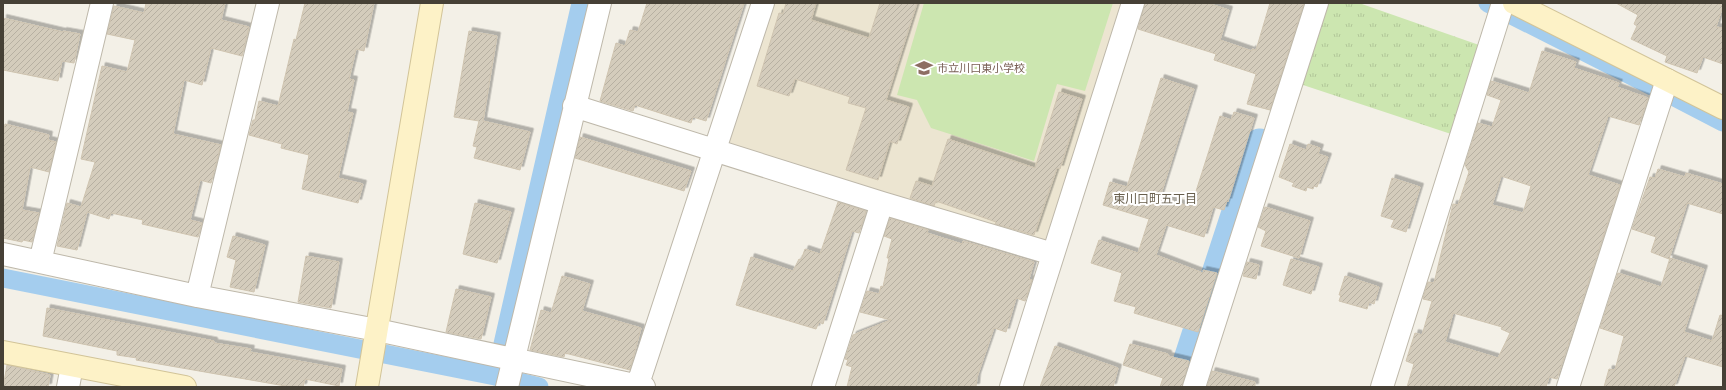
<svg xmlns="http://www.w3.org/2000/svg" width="1726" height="390" viewBox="0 0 1726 390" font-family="'Asap Condensed','Noto Sans JP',sans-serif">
	<defs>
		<pattern id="park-tufts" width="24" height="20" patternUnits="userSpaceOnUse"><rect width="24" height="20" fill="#cce6b0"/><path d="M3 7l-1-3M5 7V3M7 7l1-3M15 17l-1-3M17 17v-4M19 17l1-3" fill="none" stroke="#b1c698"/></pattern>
		<pattern id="building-hatch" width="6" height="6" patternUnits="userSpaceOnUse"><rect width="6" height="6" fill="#d4ccbc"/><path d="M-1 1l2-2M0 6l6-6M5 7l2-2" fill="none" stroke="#b7b0a2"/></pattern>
		<filter id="shadow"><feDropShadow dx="3.5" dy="-3.5" stdDeviation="0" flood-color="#0004"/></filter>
	</defs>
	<rect width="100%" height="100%" fill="#f3f0e7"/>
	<path fill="#ece5d1" d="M770,3H1121L1046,243L728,144Z"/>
	<path fill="url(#park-tufts)" d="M1325,3H1359L1479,45L1451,134L1297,83Z"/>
	<path fill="#cce6b0" d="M924,3H1113L1085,91L1057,84L1034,161L931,128L917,100L897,95Z"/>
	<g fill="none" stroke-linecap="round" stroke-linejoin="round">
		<path stroke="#a4cdee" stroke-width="19" d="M1488,3L1652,86
			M1671,95L1723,122
			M3,278L495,376L539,387
			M497,370L581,3"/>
		<path stroke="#a4cdee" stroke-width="33" d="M1181,387L1260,145"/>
	</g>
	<path fill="url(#building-hatch)" stroke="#cfc4b0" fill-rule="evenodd" filter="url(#shadow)" d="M146,3H225L221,20L249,27L242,56L211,48L202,85L184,80L173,134L221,145L211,183L200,180L190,220L202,223L198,237L142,224L143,220L111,213L109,219L87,212L77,250L57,246L67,203L81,207L95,162L81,159L102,66L127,72L135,40L107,34L114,6L144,13Z
		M305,3H374L364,51L356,49L349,79L354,80L347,112L353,113L338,178L363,184L358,203L302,189L309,155L281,148L282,144L249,135L253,120H255L259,101L278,106L294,39L296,40Z
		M647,3H744L706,121L693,117L691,123L635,105L633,111L600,101L616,43L625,46L630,30L638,32Z
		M786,3H816L811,20L869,38L880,3H917L886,100L909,107L897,144L890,141L878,180L846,170L866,108L848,103L850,97L795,79L789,96L757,86L779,13L783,14Z
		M1145,3H1207L1229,10L1220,40L1252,51V49L1256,50L1270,3H1304L1270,110L1247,104L1256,74L1214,60L1216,54L1138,29Z
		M1616,3H1716L1723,6L1716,27L1723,28V64L1703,57L1697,73L1665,62L1667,56L1631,39L1637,26L1634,24L1638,15Z
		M3,18L63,32V31L80,34L74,63L62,61L58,81L3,70Z
		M469,31L497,36L483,121L530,132L520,170L474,158L477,147L473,146L479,121L454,117Z
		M1542,51L1576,62L1574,68L1619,83L1617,87L1648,98L1639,125L1608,116L1588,175L1620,185L1557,379L1549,377L1546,387H1407L1414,364L1406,361L1415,333L1422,335L1432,301L1423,299V298L1428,282L1434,283L1453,204L1458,205L1469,172L1465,165L1478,123L1492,127L1501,100L1487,95L1491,81L1529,93ZM1501,176L1531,186L1523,213L1492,205ZM1453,313L1502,327L1501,329L1510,333L1498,358L1445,342Z
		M1161,78L1194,89L1160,197L1191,207L1220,116L1231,120L1234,112L1254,118L1228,202L1227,201L1224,210L1213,207L1204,237L1166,225L1156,255L1203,273V270L1217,273L1198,332L1134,313L1136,307L1114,301L1122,273L1091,263L1099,240L1138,253L1149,219L1103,205L1110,182L1127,187Z
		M1059,92L1082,99L1060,169L1057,168L1034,235L995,224L996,222L936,201L934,206L910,198L916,181L932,186L948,139L1035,168Z
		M5,124L49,135L48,140L56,142L49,172L30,167L22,210L39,213L32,242L23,240L22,242L3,238V134Z
		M580,137L691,171L684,191L575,158Z
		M1290,144L1306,150L1308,144L1320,148L1318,154L1328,157L1317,187L1314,186L1313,189L1307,187L1306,191L1292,186L1294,183L1279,177Z
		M1658,169L1685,177L1686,173L1723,184V214L1687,203L1669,259L1651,252L1656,237L1632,229L1650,177L1655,178Z
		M1392,178L1420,187L1406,232L1391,227L1394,220L1381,216Z
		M838,202L866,211L859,233L852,231L823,324L819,322L816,329L736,305L751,257L793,271L799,259L801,260L805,249L820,254Z
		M475,203L511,212L497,263L463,254Z
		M1265,207L1310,221L1299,258L1261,246L1266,231L1258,227Z
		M890,218L928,230L927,233L962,244L963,241L1034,262L1029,279L1032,280L1025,301L1016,298L1006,332L994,328L977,377L976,387H847L852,367L846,365L848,360L845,359L853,335L891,320L860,312L867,291L879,294L881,286L883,287L889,258H887L892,239L884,236Z
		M233,236L265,245L254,292L230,287L236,260L227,257Z
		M306,256L339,262L331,308L298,302Z
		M1670,258L1704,269L1684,332L1712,341L1720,315L1723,316V367L1685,356L1674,387H1604L1609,369L1615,370L1624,336L1600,328L1618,273L1661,287Z
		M1291,259L1319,267L1311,294L1283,285Z
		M1247,262L1259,265L1256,279L1243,276Z
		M562,276L590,284L582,311L641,328L630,370L565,353L564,357L530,350L541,310L551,313Z
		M1345,276L1379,287L1374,304L1369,302L1367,309L1339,301L1341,295H1339Z
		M456,289L491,297L481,339L446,332Z
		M47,308L214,341V343L251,349L250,352L342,369L339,386L305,379L303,387H291L136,360L137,358L117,355V351L43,336Z
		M1130,344L1168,354V356L1189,361L1182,387H1160L1163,378L1123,365Z
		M1055,346L1118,368L1113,387H1040Z
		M7,365L50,375L48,387H3Z
		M1212,371L1255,382V387H1207Z"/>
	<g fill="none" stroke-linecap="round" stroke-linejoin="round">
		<g stroke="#beb8aa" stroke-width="24">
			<path id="street" d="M574,106L882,203L1053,254
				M3,254L197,296L377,330L644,387
				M40,262L102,3
				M197,296L268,3
				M68,387L72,366
				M507,387L600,3
				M637,387L763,3
				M823,387L882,203
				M1011,387L1133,3
				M1194,387L1317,3
				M1382,387L1503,3
				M1568,387L1667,80"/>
		</g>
		<g stroke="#d2c498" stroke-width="24">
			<path id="secondary" d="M1514,3L1723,108
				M3,352L185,387
				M367,387L432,3"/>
		</g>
		<use href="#street" stroke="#fff" stroke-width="22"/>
		<use href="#secondary" stroke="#fdf2c7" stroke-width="22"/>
	</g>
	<defs>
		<g id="school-bare" transform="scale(1.38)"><path d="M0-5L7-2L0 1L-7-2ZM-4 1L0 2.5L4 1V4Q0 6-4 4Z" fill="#8d6e63" stroke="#fff" stroke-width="2.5" paint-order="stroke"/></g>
	</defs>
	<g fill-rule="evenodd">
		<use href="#school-bare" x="924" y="68"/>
	</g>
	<g text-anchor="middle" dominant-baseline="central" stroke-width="4" stroke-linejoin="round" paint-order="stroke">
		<g font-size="11" fill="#785e54" stroke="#fff" text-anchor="start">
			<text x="937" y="68">市立川口東小学校</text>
		</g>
		<g font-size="12" fill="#685f4d" stroke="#fff">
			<text x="1155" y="199">東川口町五丁目</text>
		</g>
	</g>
	<rect width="1726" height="390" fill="none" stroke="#464036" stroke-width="8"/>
</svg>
